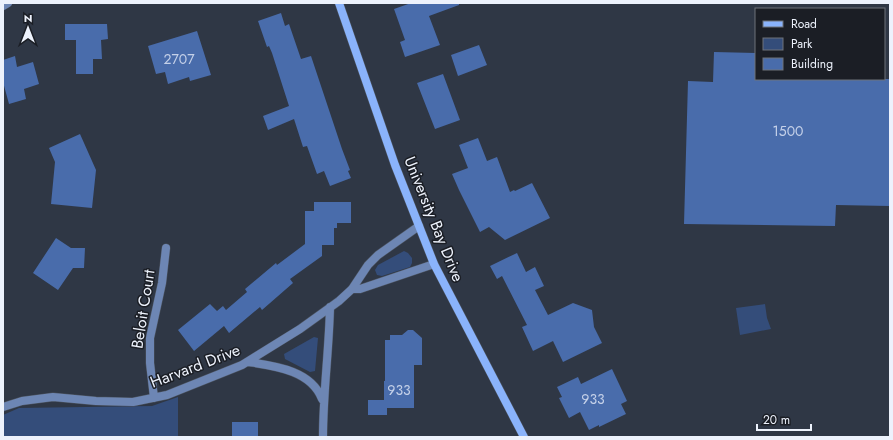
<svg xmlns="http://www.w3.org/2000/svg" width="893" height="440" viewBox="0 0 893 440" font-family="Jost,sans-serif">
	<rect width="100%" height="100%" fill="#2f3745"/>
	<path fill="#344d7a" d="M404,251L408,253L412,258V263L410,267L382,276L377,275L375,270L378,265Z
		M765,304L767,318L771,329L740,335L736,308Z
		M314,337L318,338L315,371L310,372L285,359L284,354Z
		M178,397V437H3V415L19,408L152,406Z"/>
	<path fill="#496cab" d="M411,3H459V5L429,16L440,45L405,57L400,42L405,40L394,9Z
		M281,13L285,26L289,24L301,59L311,56L342,149L350,170L348,171L351,178L330,186L324,171L317,174L307,146L303,147L294,119L268,130L263,116L289,106L272,53L269,46L267,47L258,21Z
		M65,24H107L108,39L101,40L102,59H93V74H76V40H65Z
		M197,31L211,75L190,81L189,77L168,84L165,72L156,74L148,46Z
		M479,45L487,65L458,76L451,55Z
		M714,52L756,53V79H890V206L836,205L835,226L684,224L688,81L713,82Z
		M15,56L17,67L33,62L39,84L24,89L26,99L9,104L3,82V60Z
		M443,74L460,120L435,129L417,83Z
		M80,134L96,170L92,208L51,204L55,162L49,148Z
		M478,138L487,161L497,157L510,192L514,190L515,191L532,183L550,218L505,240L489,227L480,232L459,190L452,174L468,168L459,145Z
		M314,202H351V223H337V228H334V245H322V256L290,279L293,283L262,310L260,307L229,333L224,326L194,351L178,330L210,304L217,311L223,306L226,310L247,292L245,289L276,263L277,265L305,244V211H314Z
		M56,238L71,248H85L84,268H73L58,290L33,273Z
		M517,253L526,272L535,267L544,286L535,290L548,315L573,303L592,310L594,327L602,343L563,362L553,341L533,351L522,327L527,325L502,276L497,279L490,266Z
		M408,330H413L422,338V365H414V408H387V415H368V400H384V381H385V340H390V335H402Z
		M612,369L627,401L621,404L626,414L599,427V425L589,430L580,412L569,418L559,398L562,397L557,387L578,377L581,384Z
		M232,422H258V437H232Z"/>
	<g fill="none" stroke-linecap="round" stroke-linejoin="round">
		<g stroke="#4d5562" stroke-width="9">
			<path id="street" d="M3,6L8,3
				M352,289H360L434,264
				M248,362C274,366 311,370 322,399
				M154,398L150,363V338L162,283L166,248
				M3,407L22,401L53,397L96,401L133,402L167,395L242,365L300,329L339,301L352,289L368,265L378,255L419,226
				M323,437C323,393 329,351 330,307"/>
		</g>
		<g stroke="#4d5562" stroke-width="9">
			<path id="secondary" d="M339,3L395,165L434,264L524,437"/>
		</g>
		<use href="#street" stroke="#6d86b4" stroke-width="8"/>
		<use href="#secondary" stroke="#8ab3fb" stroke-width="8"/>
	</g>
	<g text-anchor="middle" dominant-baseline="central" stroke-width="3" stroke-linejoin="round" paint-order="stroke">
		<g font-size="14" fill="#c4d0e8">
			<text x="179" y="59">2707</text>
			<text x="788" y="131">1500</text>
			<text x="399" y="390">933</text>
			<text x="593" y="399">933</text>
		</g>
		<g font-size="16" fill="#edf2fc" stroke="#1b1e25">
			<text transform="translate(434 219) rotate(68)">University Bay Drive</text>
			<text transform="translate(143 309) rotate(-81)">Beloit Court</text>
			<text transform="translate(195 366) rotate(-21)">Harvard Drive</text>
		</g>
	</g>
	<rect width="893" height="440" fill="none" stroke="#edf2fc" stroke-width="8"/>
	<rect x="755" y="8" width="130" height="72" fill="#1b1e25" stroke="#6f737b"/>
	<rect x="763" y="21" width="20" height="6" fill="#8ab3fb" stroke="#6f737b"/>
	<text x="791" y="28" font-size="12" fill="#edf2fc">Road</text>
	<rect x="763" y="38" width="20" height="12" fill="#344d7a" stroke="#6f737b"/>
	<text x="791" y="48" font-size="12" fill="#edf2fc">Park</text>
	<rect x="763" y="58" width="20" height="12" fill="#496cab" stroke="#6f737b"/>
	<text x="791" y="68" font-size="12" fill="#edf2fc">Building</text>
	<g transform="translate(28 28)" stroke="#1b1e25" stroke-width="3" paint-order="stroke">
	<path d="M0-3L7 15L0 10L-7 15Z" fill="#edf2fc"/>
	<text y="-6" font-size="11" font-weight="bold" text-anchor="middle" fill="#edf2fc">N</text>
	</g>
	<path d="M757 424v6h54v-6" fill="none" stroke="#edf2fc" stroke-width="2"/>
	<text x="763" y="424" font-size="12" fill="#edf2fc" stroke="#1b1e25" stroke-width="3" paint-order="stroke">20 m</text>
</svg>
